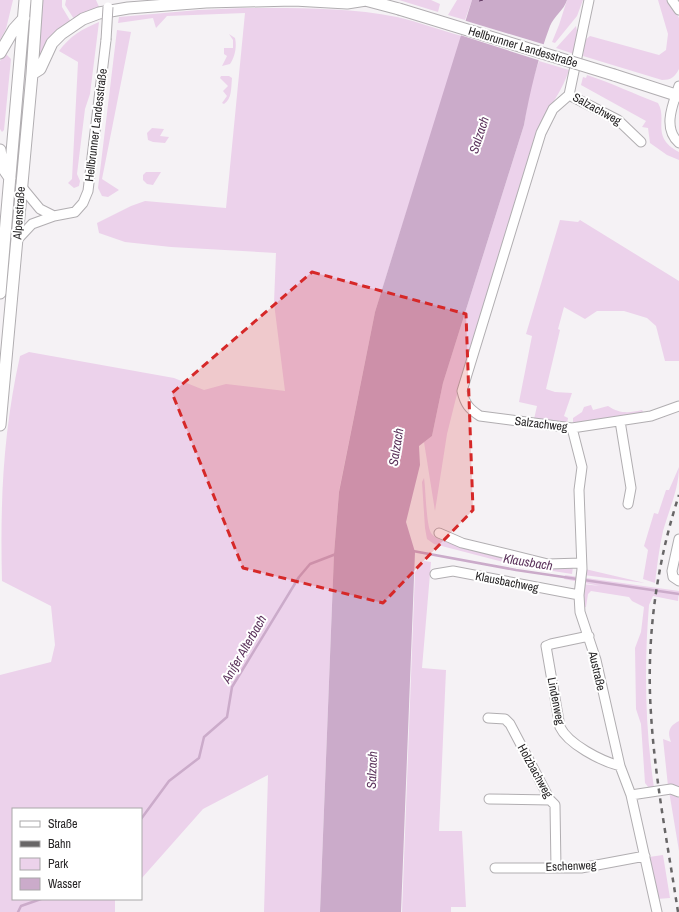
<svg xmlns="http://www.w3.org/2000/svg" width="679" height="912" viewBox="0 0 679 912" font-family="'Archivo Narrow',sans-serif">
	<rect width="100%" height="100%" fill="#f5f2f5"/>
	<path fill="#ecd2eb" d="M0,0H13L6,29L0,40Z
		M42,0H62V7L71,22L41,55H38Z
		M66,0H96L100,9L74,19L65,5Z
		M399,0H431L440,4L438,12Z
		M457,0H472L465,20L448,15Z
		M567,0H583L577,16L555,43L552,42L559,25Z
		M658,0H669L679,18V69C675,77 671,80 662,80L583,56L585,40L590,36L659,55L666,50L668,34Z
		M244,8C295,8 347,7 397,17C419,22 440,30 462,36L375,312L339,491L334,554L320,912H264L268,775L203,809L141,879V809H13V899H115V912H0V675L51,662L55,645L51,606L2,581C0,503 3,432 20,356L29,352L174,378L204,390L226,384L285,391L274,303L276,253L171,247L125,242L99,233L97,223L131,206L145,201L226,208L245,13L167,16L156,28L153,18L118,23L119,17L198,10Z
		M99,22L90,94L85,109L77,174L80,181L79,186L74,188L68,183L72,179L78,62L59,51C70,36 82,29 99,22Z
		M576,26L577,31L574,54L556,48Z
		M117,30L131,32L102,179L119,190L108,197L102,196L98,188Z
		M229,34L235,38C237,46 235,57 230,64L222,66L227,56L224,54V48H233V40Z
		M6,54L11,59L4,130L2,132L0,129V61Z
		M539,61L569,70C563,90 549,107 539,126L456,398L447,434L435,511L424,442L432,436L443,383L524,125L530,87Z
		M587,75C612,83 634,94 658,103C668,120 650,137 679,152V160L667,155L650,143L648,128L642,127L646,121L581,85L583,77L586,78Z
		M221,76H229L232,78C231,88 232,99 224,104L222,103L227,96L223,91L228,86L220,78Z
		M152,128L164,129L160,136L169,137L165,143L153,142L148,140L147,133Z
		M146,172H161L153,185L147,184L143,180V175Z
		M560,220L578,222L580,220L679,281V361H665L656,326L647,318L624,311H597L585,319L564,307L558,329L560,330L546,389L555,392L572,393L564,416L568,418L567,423L534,419L537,406L519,402L532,336L526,334Z
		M591,405L593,410L608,406C620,414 629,413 642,410L644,413L573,423V418L582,412L584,407Z
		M679,467C679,488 669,510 663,531C659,549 657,566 655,583L643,579L648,550L644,546L654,513L658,514L666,490H669Z
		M424,478C426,491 426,524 431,533C441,549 550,563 573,567L572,574L515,565L434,544L427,539L425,528L422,482Z
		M424,561L431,562L422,668L446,670L439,831H462L466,907H451V912H402L415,572Z
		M585,569L645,583L584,575Z
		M565,575L679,591L678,601L653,596L649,605C644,667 645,726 654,788H649L645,783L641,724L636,709L635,648L641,632L644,607L632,601L629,597L591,591L588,594L586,607L581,608L583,584L600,586L564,579Z
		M679,721V788L668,786L663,739L671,742C667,732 669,726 679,721Z
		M669,792L679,798V851L670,797Z
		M663,855L670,898L657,899L649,857Z"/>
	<path fill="#cbabca" d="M472,0H567C564,10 554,16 550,26C538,58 530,91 524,125L443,383L432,436L419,446L420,465L406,522L415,552L401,912H320L334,554L339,492L375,312Z"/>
	<path fill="#f5f2f5" d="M463,20L546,45L541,61L460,35Z"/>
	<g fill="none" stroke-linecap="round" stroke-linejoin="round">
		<path stroke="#cbabca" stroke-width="2.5" d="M413,551L516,570L679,594
			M141,819L169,781L199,758L204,737L227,717L232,687L299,577L310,564L336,554
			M18,912L21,906L41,899"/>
		<path stroke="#5c335c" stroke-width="1" stroke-dasharray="5 4" stroke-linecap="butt" d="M479,1L483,0"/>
		<g stroke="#b1aeb1" stroke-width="11">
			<path id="minor" d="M672,0L679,10
				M679,86C673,104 662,128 679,143
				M569,95L553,109L541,133L462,391C465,404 469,409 480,416L572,428L651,416L679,406
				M569,95L589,0
				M569,95L618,120L641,142
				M21,186L40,209L54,216
				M17,240L32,224L54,216L75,212L83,203L88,191L106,40
				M620,421L631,488L628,504
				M572,428L582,467L579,490L582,569L579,595L580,612L596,660L620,766L631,795L657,912
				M439,533L462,543L548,564L581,563
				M679,539L672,571L673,577L679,581
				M435,574L453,571L579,595
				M589,636L551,644L546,646L560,727C568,744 601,761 620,766
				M488,718L505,719L510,724L550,800L555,805L556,868
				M631,795L671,789L679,792
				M489,799L550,800
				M495,868H581L645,856"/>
		</g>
		<g stroke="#b1aeb1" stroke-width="13">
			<path id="major" d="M365,0L399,9
				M0,53L14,29L24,18
				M32,74L40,69L52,43L61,34L83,19L99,13L128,8L206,2L294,0L347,3L366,0
				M614,75L679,96
				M0,150L3,168L10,178
				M0,293L25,0
				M0,425L32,74L37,0"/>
		</g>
		<use href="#minor" stroke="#fff" stroke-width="9"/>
		<use href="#major" stroke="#fff" stroke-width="11"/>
		<path stroke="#686667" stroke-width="2.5" stroke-dasharray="5 5" stroke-linecap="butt" d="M678,912C668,846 655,780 651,714C646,641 656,565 679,495"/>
		<g stroke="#b1aeb1" stroke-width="11" stroke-linecap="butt">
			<path id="minor-bridge" d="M106,40L108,7"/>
		</g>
		<g stroke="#b1aeb1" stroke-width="13" stroke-linecap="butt">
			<path id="major-bridge" d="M399,9L614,75"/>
		</g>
		<use href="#minor-bridge" stroke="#fff" stroke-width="9"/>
		<use href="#major-bridge" stroke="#fff" stroke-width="11"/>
	</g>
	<path fill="#d62828" fill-opacity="0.2" stroke="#d62828" stroke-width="3" stroke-dasharray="8 5" stroke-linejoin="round" d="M312,272L466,314L473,510L383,603L243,568L172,393Z"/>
	<g text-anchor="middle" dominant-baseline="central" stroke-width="4" stroke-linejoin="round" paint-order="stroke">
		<g font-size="12" fill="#282627" stroke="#fff">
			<text transform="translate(523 47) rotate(17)">Hellbrunner Landesstraße</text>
			<text transform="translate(597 109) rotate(29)">Salzachweg</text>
			<text transform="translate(96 125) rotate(-83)">Hellbrunner Landesstraße</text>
			<text transform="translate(19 213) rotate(-86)">Alpenstraße</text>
			<text transform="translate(541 424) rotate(7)">Salzachweg</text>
			<text transform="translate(507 582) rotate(11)">Klausbachweg</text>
			<text transform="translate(597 671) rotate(77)">Austraße</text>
			<text transform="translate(556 701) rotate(79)">Lindenweg</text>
			<text transform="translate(535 771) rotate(61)">Holzbachweg</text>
			<text transform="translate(571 866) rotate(-2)">Eschenweg</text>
		</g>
		<g font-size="13" font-style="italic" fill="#5c335c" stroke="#fff">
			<text transform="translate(479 135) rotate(-72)">Salzach</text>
			<text transform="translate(396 447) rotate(-81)">Salzach</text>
			<text transform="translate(528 562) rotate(9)">Klausbach</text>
			<text transform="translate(244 649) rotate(-60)">Anifer Alterbach</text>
			<text transform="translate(372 770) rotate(-88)">Salzach</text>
		</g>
	</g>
	<rect x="12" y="808" width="130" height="92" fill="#ffffff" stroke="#a9a8a9"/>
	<rect x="20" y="821" width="20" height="6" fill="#ffffff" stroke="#a9a8a9"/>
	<text x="48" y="828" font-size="12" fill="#282627">Straße</text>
	<rect x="20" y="841" width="20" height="6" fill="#686667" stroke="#a9a8a9"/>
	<text x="48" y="848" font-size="12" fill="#282627">Bahn</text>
	<rect x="20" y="858" width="20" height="12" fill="#ecd2eb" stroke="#a9a8a9"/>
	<text x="48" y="868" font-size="12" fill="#282627">Park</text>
	<rect x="20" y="878" width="20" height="12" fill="#cbabca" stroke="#a9a8a9"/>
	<text x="48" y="888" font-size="12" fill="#282627">Wasser</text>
</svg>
